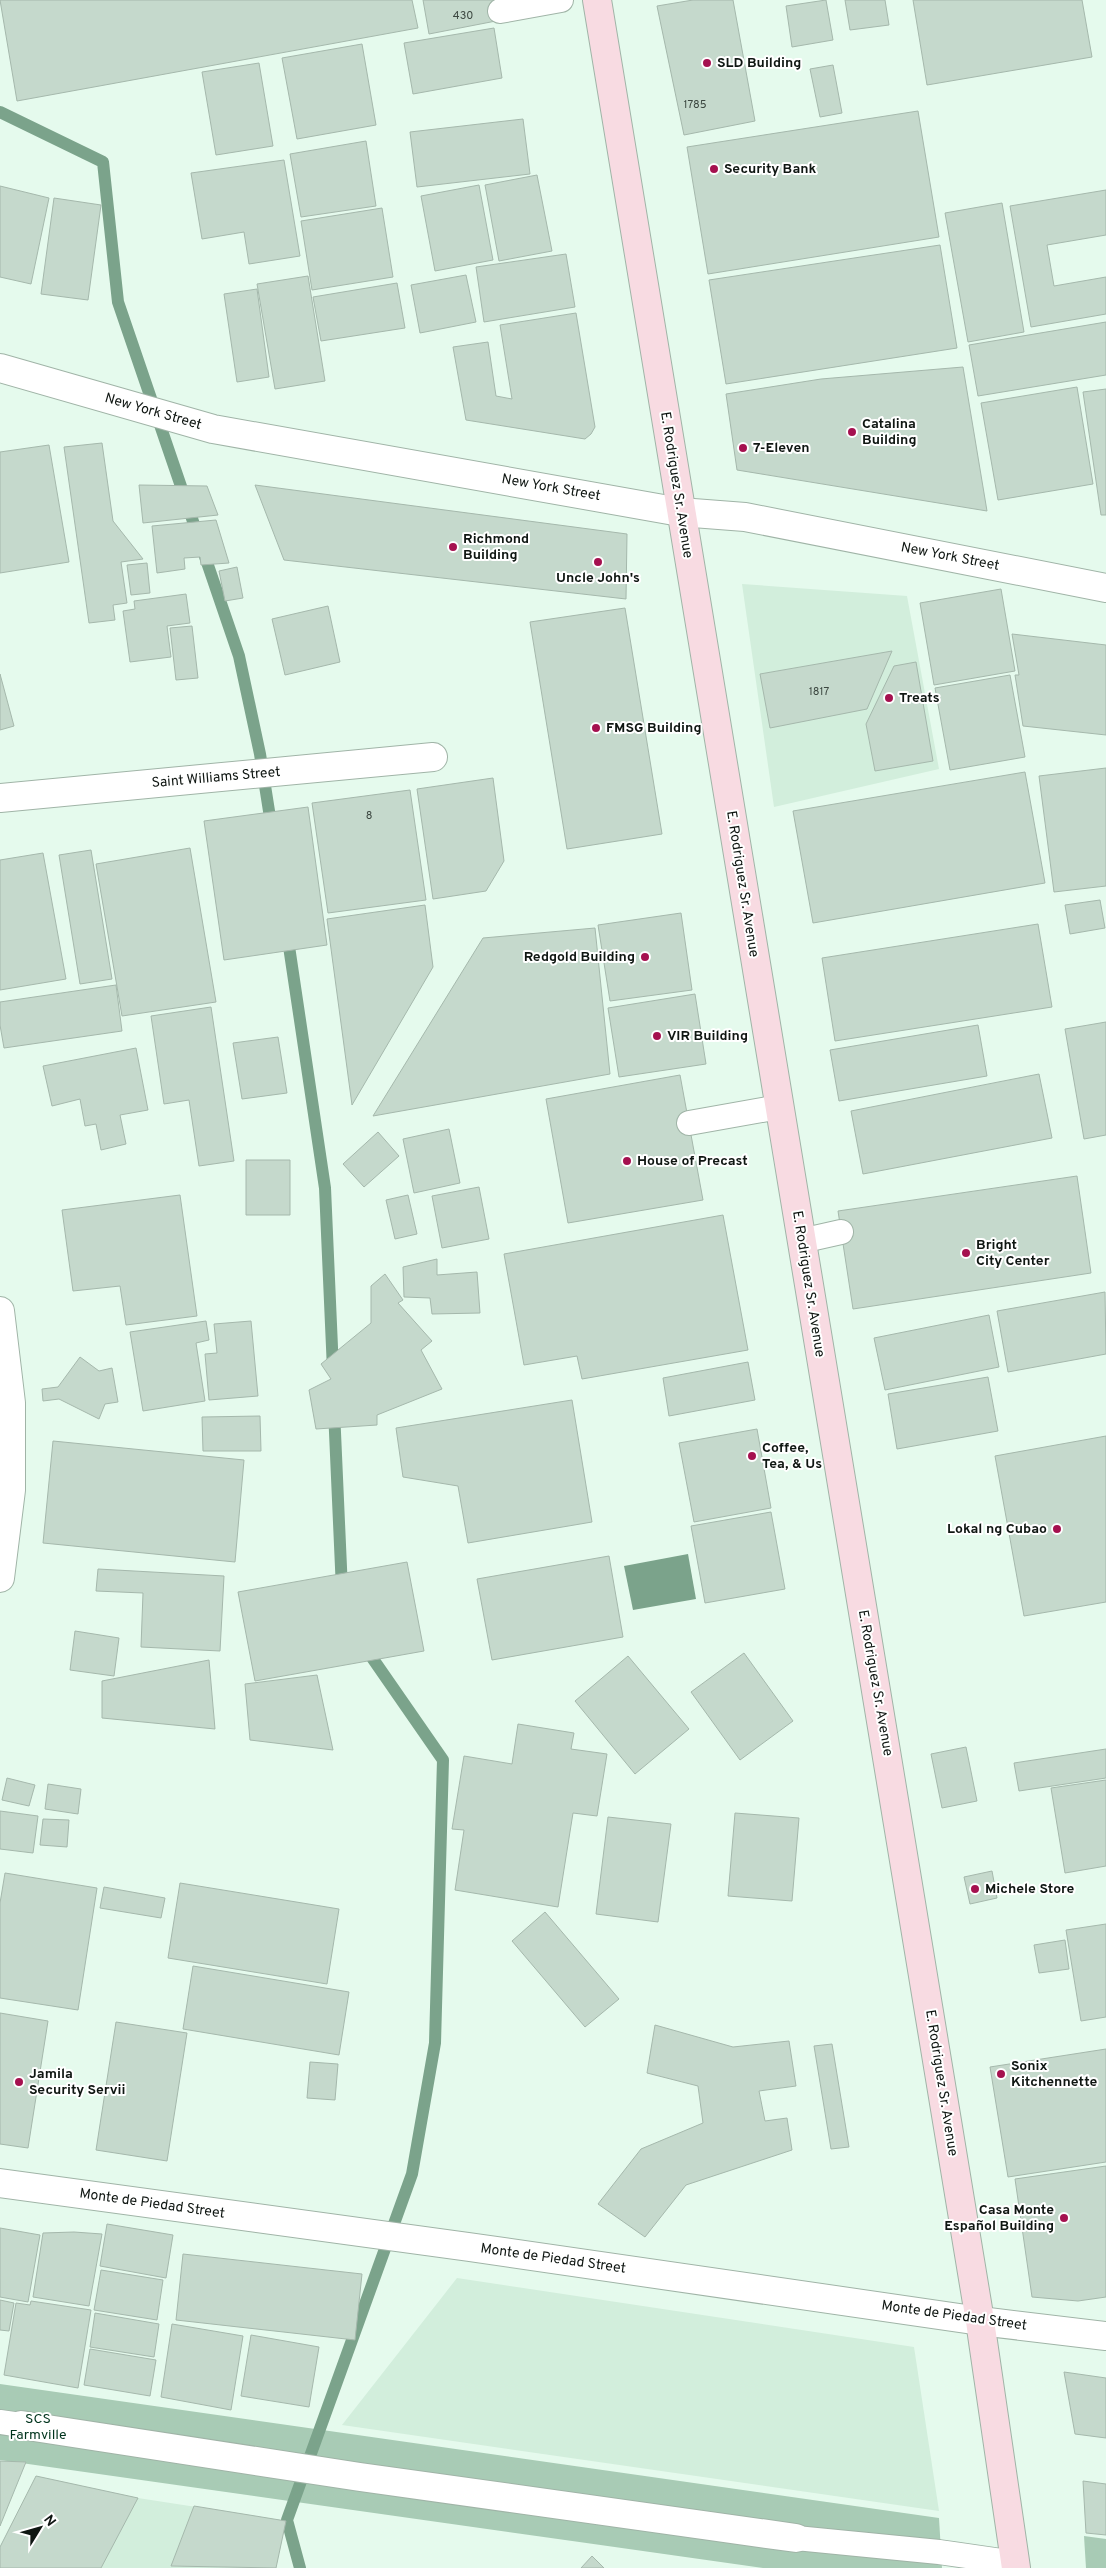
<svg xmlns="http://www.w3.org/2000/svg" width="1106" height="2568" viewBox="0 0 1106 2568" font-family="Overpass,sans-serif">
	<rect width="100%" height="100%" fill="#e5faed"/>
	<path fill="#d2eedc" d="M742,584L907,596L939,769L774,807Z
		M457,2278L914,2347L939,2511L342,2425Z
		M36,2476L138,2498L286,2521L276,2568H0V2547Z"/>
	<path fill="#a8cbb5" d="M0,2384L939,2518L942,2568H763L0,2460Z
		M1084,2536L1106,2539V2568H1086Z"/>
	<path fill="#7ba38b" d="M688,1554L696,1599L633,1610L624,1566Z"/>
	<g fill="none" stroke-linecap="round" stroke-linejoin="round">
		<path stroke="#7ba38b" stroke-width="12" d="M0,112L103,162L118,302L239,656L260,754L272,830
			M287,933L325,1188L333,1370
			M334,1410L342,1590
			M300,2568L287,2520L412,2174L435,2043L443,1760L364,1646"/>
	</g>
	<path fill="#c5d9cc" stroke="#a5b8ac" d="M0,0H412L418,28L17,101Z
		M423,0H498L501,20L429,34Z
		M693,0H733L755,121L684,135L657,6Z
		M826,0L833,40L792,47L786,6Z
		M845,0H885L889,25L850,30Z
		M913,0H1082L1092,57L927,85Z
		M494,28L502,78L413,94L404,43Z
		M362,44L376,125L297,139L282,58Z
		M259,63L273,146L216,155L202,72Z
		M833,65L842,113L820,117L810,69Z
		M918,111L939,237L708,274L687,147Z
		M523,119L530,174L417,187L410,132Z
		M366,141L376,206L301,217L290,154Z
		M284,160L300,256L249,264L244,232L202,239L191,173Z
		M537,175L552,251L499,261L485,185Z
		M479,185L493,260L435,271L421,196Z
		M0,186L49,198L31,284L0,277Z
		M1106,190V235L1047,245L1054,286L1106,277V314L1031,327L1010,206Z
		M54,198L101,205L88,300L41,294Z
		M1002,203L1024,332L968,342L945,213Z
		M382,208L393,277L312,290L301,221Z
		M940,245L957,348L726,384L709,280Z
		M566,254L575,307L484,322L476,267Z
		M466,275L476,322L420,333L411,285Z
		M308,276L325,381L275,389L257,284Z
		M397,283L405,328L321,341L313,297Z
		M257,289L269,377L237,382L224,294Z
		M576,313L595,427L591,434L585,439L466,420L453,347L488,342L496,396L512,399L500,325Z
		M1106,322V375L978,396L969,345Z
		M963,367L987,511L737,470L726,394L821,379Z
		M1077,387L1093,484L998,500L981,403Z
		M1106,389V515H1101L1083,392Z
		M102,443L113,521L143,559L121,562L127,603L113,605L115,620L89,623L64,447Z
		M49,445L69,562L0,573V452Z
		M139,485L207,486L218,515L143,523Z
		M255,485L627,534L626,599L284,560Z
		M216,520L229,563L201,565L200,557L184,558L185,569L157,573L152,526Z
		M147,563L150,593L131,595L127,565Z
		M237,567L243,598L225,601L219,571Z
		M1001,589L1015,671L934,685L920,603Z
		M186,594L190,623L167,626L171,657L130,662L123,611L135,609L134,601Z
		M328,606L340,662L285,675L272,619Z
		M625,608L662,834L567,849L530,622Z
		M192,626L198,678L176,680L170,628Z
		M1012,634L1106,645V735L1023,726L1015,675H1019Z
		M892,651L867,709L770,728L760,674Z
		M916,662L933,761L875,771L866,724L894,666Z
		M0,674L14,726L0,730Z
		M1010,675L1025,757L950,770L935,688Z
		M1106,768V886L1054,892L1039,776Z
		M1025,772L1045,883L813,923L793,811Z
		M493,778L504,861L486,891L433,899L417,789Z
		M410,790L426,900L328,913L312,803Z
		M308,807L327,945L224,960L204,821Z
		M190,848L216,1002L122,1016L96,864Z
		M91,850L112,979L80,984L59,855Z
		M43,853L66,979L0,990V860Z
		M1100,900L1105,928L1070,934L1065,905Z
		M425,905L433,967L352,1105L327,919Z
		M681,913L692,990L610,1001L598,925Z
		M1038,924L1052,1007L835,1041L822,958Z
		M595,928L610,1074L373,1116L483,938Z
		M116,985L122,1031L4,1048L0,1025V1002Z
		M695,994L706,1064L619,1077L608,1008Z
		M211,1007L234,1161L199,1166L189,1100L164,1104L151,1016Z
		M1106,1022V1135L1084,1139L1065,1029Z
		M978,1025L987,1076L839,1101L830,1050Z
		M278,1037L287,1093L242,1099L233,1043Z
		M136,1048L148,1110L120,1115L126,1144L101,1150L96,1124L85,1126L80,1099L52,1106L43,1066Z
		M1039,1074L1052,1138L863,1174L851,1111Z
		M680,1075L703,1200L568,1223L546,1099Z
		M449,1129L460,1183L414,1193L403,1139Z
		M378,1132L399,1156L364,1187L343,1164Z
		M246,1160H290V1215H246Z
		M1077,1176L1091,1273L853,1309L838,1211Z
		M479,1187L489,1239L442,1248L432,1196Z
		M180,1195L197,1316L126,1325L120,1286L73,1291L62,1210Z
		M408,1195L417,1234L395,1239L386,1200Z
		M723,1215L748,1350L582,1379L577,1356L524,1365L504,1254Z
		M437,1259V1275L477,1272L480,1313L432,1314L430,1298L404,1297L403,1267Z
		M385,1274L403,1300L398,1303L432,1341L421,1350L442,1389L377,1415V1425L316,1429L309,1390L331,1379L321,1364L371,1323V1286Z
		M1105,1292L1106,1354L1008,1372L997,1311Z
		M989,1315L999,1367L885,1390L874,1338Z
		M206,1321L209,1340L196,1343L205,1401L143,1411L130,1332Z
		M251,1321L258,1396L209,1400L205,1354L217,1353L214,1324Z
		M80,1357L99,1371L112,1368L118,1402L105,1404L99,1419L59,1399L43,1401L42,1389L58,1387Z
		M748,1362L755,1400L669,1416L663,1378Z
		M988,1377L998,1431L897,1449L888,1394Z
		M572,1400L592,1522L468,1543L458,1486L403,1477L396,1428Z
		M260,1416L261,1451H203L202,1417Z
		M757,1429L771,1508L694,1522L679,1443Z
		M1106,1436V1602L1024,1616L995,1456Z
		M53,1441L244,1460L235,1562L43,1543Z
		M771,1512L785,1589L705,1603L691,1526Z
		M609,1556L623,1637L492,1660L477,1579Z
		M407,1562L424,1651L255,1681L238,1592Z
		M98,1569L224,1576L220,1651L141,1647L143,1593L96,1591Z
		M75,1631L119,1638L114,1676L70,1670Z
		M744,1653L793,1721L740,1760L691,1692Z
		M628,1656L689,1729L635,1774L575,1701Z
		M209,1660L215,1729L102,1718V1681Z
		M317,1675L333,1750L250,1740L245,1684Z
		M518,1724L574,1733L571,1749L607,1754L597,1816L573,1813L558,1907L455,1890L464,1830L452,1829L464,1756L512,1764Z
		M966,1747L977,1801L942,1808L931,1754Z
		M1106,1749V1778L1019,1791L1014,1763Z
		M7,1778L35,1785L29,1806L2,1800Z
		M1106,1780V1866L1065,1873L1051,1788Z
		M48,1784L81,1789L78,1814L45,1809Z
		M0,1811L38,1816L33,1853L0,1849Z
		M735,1813L799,1818L792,1901L728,1896Z
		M608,1817L671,1824L658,1922L596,1914Z
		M43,1819L69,1820L67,1847L40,1845Z
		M992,1871L997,1898L970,1904L964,1877Z
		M5,1873L97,1888L78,2010L0,1998V1903Z
		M180,1883L339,1909L327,1984L168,1958Z
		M104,1887L165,1898L161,1918L100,1908Z
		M545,1912L619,1999L585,2027L512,1941Z
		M1106,1924V2017L1081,2021L1066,1930Z
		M1065,1940L1069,1969L1039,1973L1034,1945Z
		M193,1966L349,1992L339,2055L183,2029Z
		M0,2013L48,2021L28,2148L0,2144Z
		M116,2022L187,2033L167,2161L96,2150Z
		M655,2025L733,2047L789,2041L796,2086L759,2091L765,2121L787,2118L792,2150L686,2185L645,2237L598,2204L641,2149L703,2123L698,2086L647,2073Z
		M832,2044L849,2147L831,2149L814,2046Z
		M1106,2049V2162L1008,2177L990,2067Z
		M310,2062L338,2064L335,2100L307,2098Z
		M1106,2166V2297L1078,2301L1032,2297L1015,2179Z
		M107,2224L173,2235L166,2278L100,2266Z
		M0,2228L40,2235L28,2302L0,2297Z
		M74,2232L102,2234L89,2306L33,2297L43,2233Z
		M183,2254L362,2274L355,2340L176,2320Z
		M101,2270L163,2280L157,2320L94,2310Z
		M0,2300L14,2303L9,2331L0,2330Z
		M31,2301L91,2310L78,2388L4,2375L16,2303L30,2305Z
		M95,2313L159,2324L154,2357L90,2347Z
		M172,2324L243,2336L231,2410L161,2397Z
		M251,2335L319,2347L309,2407L241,2396Z
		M90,2349L156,2360L150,2396L84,2385Z
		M1064,2372L1106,2378V2438L1075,2434Z
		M0,2461L26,2462L0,2526Z
		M36,2476L138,2498L101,2568H0V2547Z
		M1083,2481L1106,2484V2535L1086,2533Z
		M194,2506L286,2521L276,2568L171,2566Z
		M592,2556L604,2568H581Z"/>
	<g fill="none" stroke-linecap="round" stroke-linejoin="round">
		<g stroke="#a0b4a7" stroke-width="26">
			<path id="service" d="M500,11L561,0
				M689,1123L779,1107
				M801,1241L841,1232
				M0,2422L21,2425
				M796,2538L939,2552L1015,2563"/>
		</g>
		<g stroke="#a0b4a7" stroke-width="30">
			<path id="pedestrian" d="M21,2425L360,2477L796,2538"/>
		</g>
		<g stroke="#a0b4a7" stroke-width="30">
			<path id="minor" d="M0,368L213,429L680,512
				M0,798L433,757
				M0,1311L11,1403V1490L0,1578"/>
		</g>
		<g stroke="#a0b4a7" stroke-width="30">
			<path id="tertiary" d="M680,512L745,517L1106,588
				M0,2183L469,2247L980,2321L1106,2336"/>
		</g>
		<g stroke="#a0b4a7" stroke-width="30">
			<path id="secondary" d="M597,0L980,2321L1016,2568"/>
		</g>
		<use href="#service" stroke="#fff" stroke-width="24"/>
		<use href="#pedestrian" stroke="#fff" stroke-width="28"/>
		<use href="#minor" stroke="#fff" stroke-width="28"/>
		<use href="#tertiary" stroke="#fff" stroke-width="28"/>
		<use href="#secondary" stroke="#f8dbe2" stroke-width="28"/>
	</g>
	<g fill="#a5114f" stroke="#fff" stroke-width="2">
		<circle cx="707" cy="63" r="5"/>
		<circle cx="714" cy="169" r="5"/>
		<circle cx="852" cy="432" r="5"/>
		<circle cx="743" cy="448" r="5"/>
		<circle cx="453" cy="547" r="5"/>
		<circle cx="598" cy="562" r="5"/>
		<circle cx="889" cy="698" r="5"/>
		<circle cx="596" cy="728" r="5"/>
		<circle cx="645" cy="957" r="5"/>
		<circle cx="657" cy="1036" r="5"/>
		<circle cx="627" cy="1161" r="5"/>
		<circle cx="966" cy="1253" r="5"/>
		<circle cx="752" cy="1456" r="5"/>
		<circle cx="1057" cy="1529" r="5"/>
		<circle cx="975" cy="1889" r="5"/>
		<circle cx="1001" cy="2074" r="5"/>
		<circle cx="19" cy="2082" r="5"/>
		<circle cx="1064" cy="2218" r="5"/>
	</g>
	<g text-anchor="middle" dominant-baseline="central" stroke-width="4" stroke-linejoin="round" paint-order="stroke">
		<g font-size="11" fill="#3c4740">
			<text x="463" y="16">430</text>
			<text x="695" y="105">1785</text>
			<text x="819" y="692">1817</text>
			<text x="369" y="816">8</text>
		</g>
		<g font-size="14" font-weight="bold" fill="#0f1612" stroke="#fff" text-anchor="start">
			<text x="717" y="63">SLD Building</text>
			<text x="724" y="169">Security Bank</text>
			<text x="862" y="424">Catalina<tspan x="862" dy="16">Building</tspan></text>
			<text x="753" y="448">7-Eleven</text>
			<text x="463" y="539">Richmond<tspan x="463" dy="16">Building</tspan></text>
			<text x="598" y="578" text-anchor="middle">Uncle John's</text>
			<text x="899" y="698">Treats</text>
			<text x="606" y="728">FMSG Building</text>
			<text x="635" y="957" text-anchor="end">Redgold Building</text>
			<text x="667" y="1036">VIR Building</text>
			<text x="637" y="1161">House of Precast</text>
			<text x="976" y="1245">Bright<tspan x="976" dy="16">City Center</tspan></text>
			<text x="762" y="1448">Coffee,<tspan x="762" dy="16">Tea, &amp; Us</tspan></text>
			<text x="1047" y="1529" text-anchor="end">Lokal ng Cubao</text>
			<text x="985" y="1889">Michele Store</text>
			<text x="1011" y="2066">Sonix<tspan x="1011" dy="16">Kitchennette</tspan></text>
			<text x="29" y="2074">Jamila<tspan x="29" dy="16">Security Servii</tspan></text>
			<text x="1054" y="2210" text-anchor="end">Casa Monte<tspan x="1054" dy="16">Español Building</tspan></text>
		</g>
		<g font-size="14" fill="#0f1612" stroke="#fff">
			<text transform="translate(153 412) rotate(16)">New York Street</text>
			<text transform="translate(676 485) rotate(81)">E. Rodriguez Sr. Avenue</text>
			<text transform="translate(551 488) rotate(10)">New York Street</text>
			<text transform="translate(950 557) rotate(11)">New York Street</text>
			<text transform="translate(216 778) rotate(-5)">Saint Williams Street</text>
			<text transform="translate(742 884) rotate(81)">E. Rodriguez Sr. Avenue</text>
			<text transform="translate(808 1284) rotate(81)">E. Rodriguez Sr. Avenue</text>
			<text transform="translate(875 1683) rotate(80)">E. Rodriguez Sr. Avenue</text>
			<text transform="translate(941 2083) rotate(81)">E. Rodriguez Sr. Avenue</text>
			<text transform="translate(152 2204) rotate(8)">Monte de Piedad Street</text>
			<text transform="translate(553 2259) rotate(8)">Monte de Piedad Street</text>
			<text transform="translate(954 2316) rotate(8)">Monte de Piedad Street</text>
		</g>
		<g font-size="14" fill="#00341d" stroke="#fff">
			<text x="38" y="2419">SCS<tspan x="38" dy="16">Farmville</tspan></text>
		</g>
	</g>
	<g transform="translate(40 2528) rotate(53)" stroke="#ffffff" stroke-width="4" paint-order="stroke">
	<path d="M0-4L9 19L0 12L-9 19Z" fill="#0f1612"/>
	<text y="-8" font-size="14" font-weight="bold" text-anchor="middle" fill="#0f1612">N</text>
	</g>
</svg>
